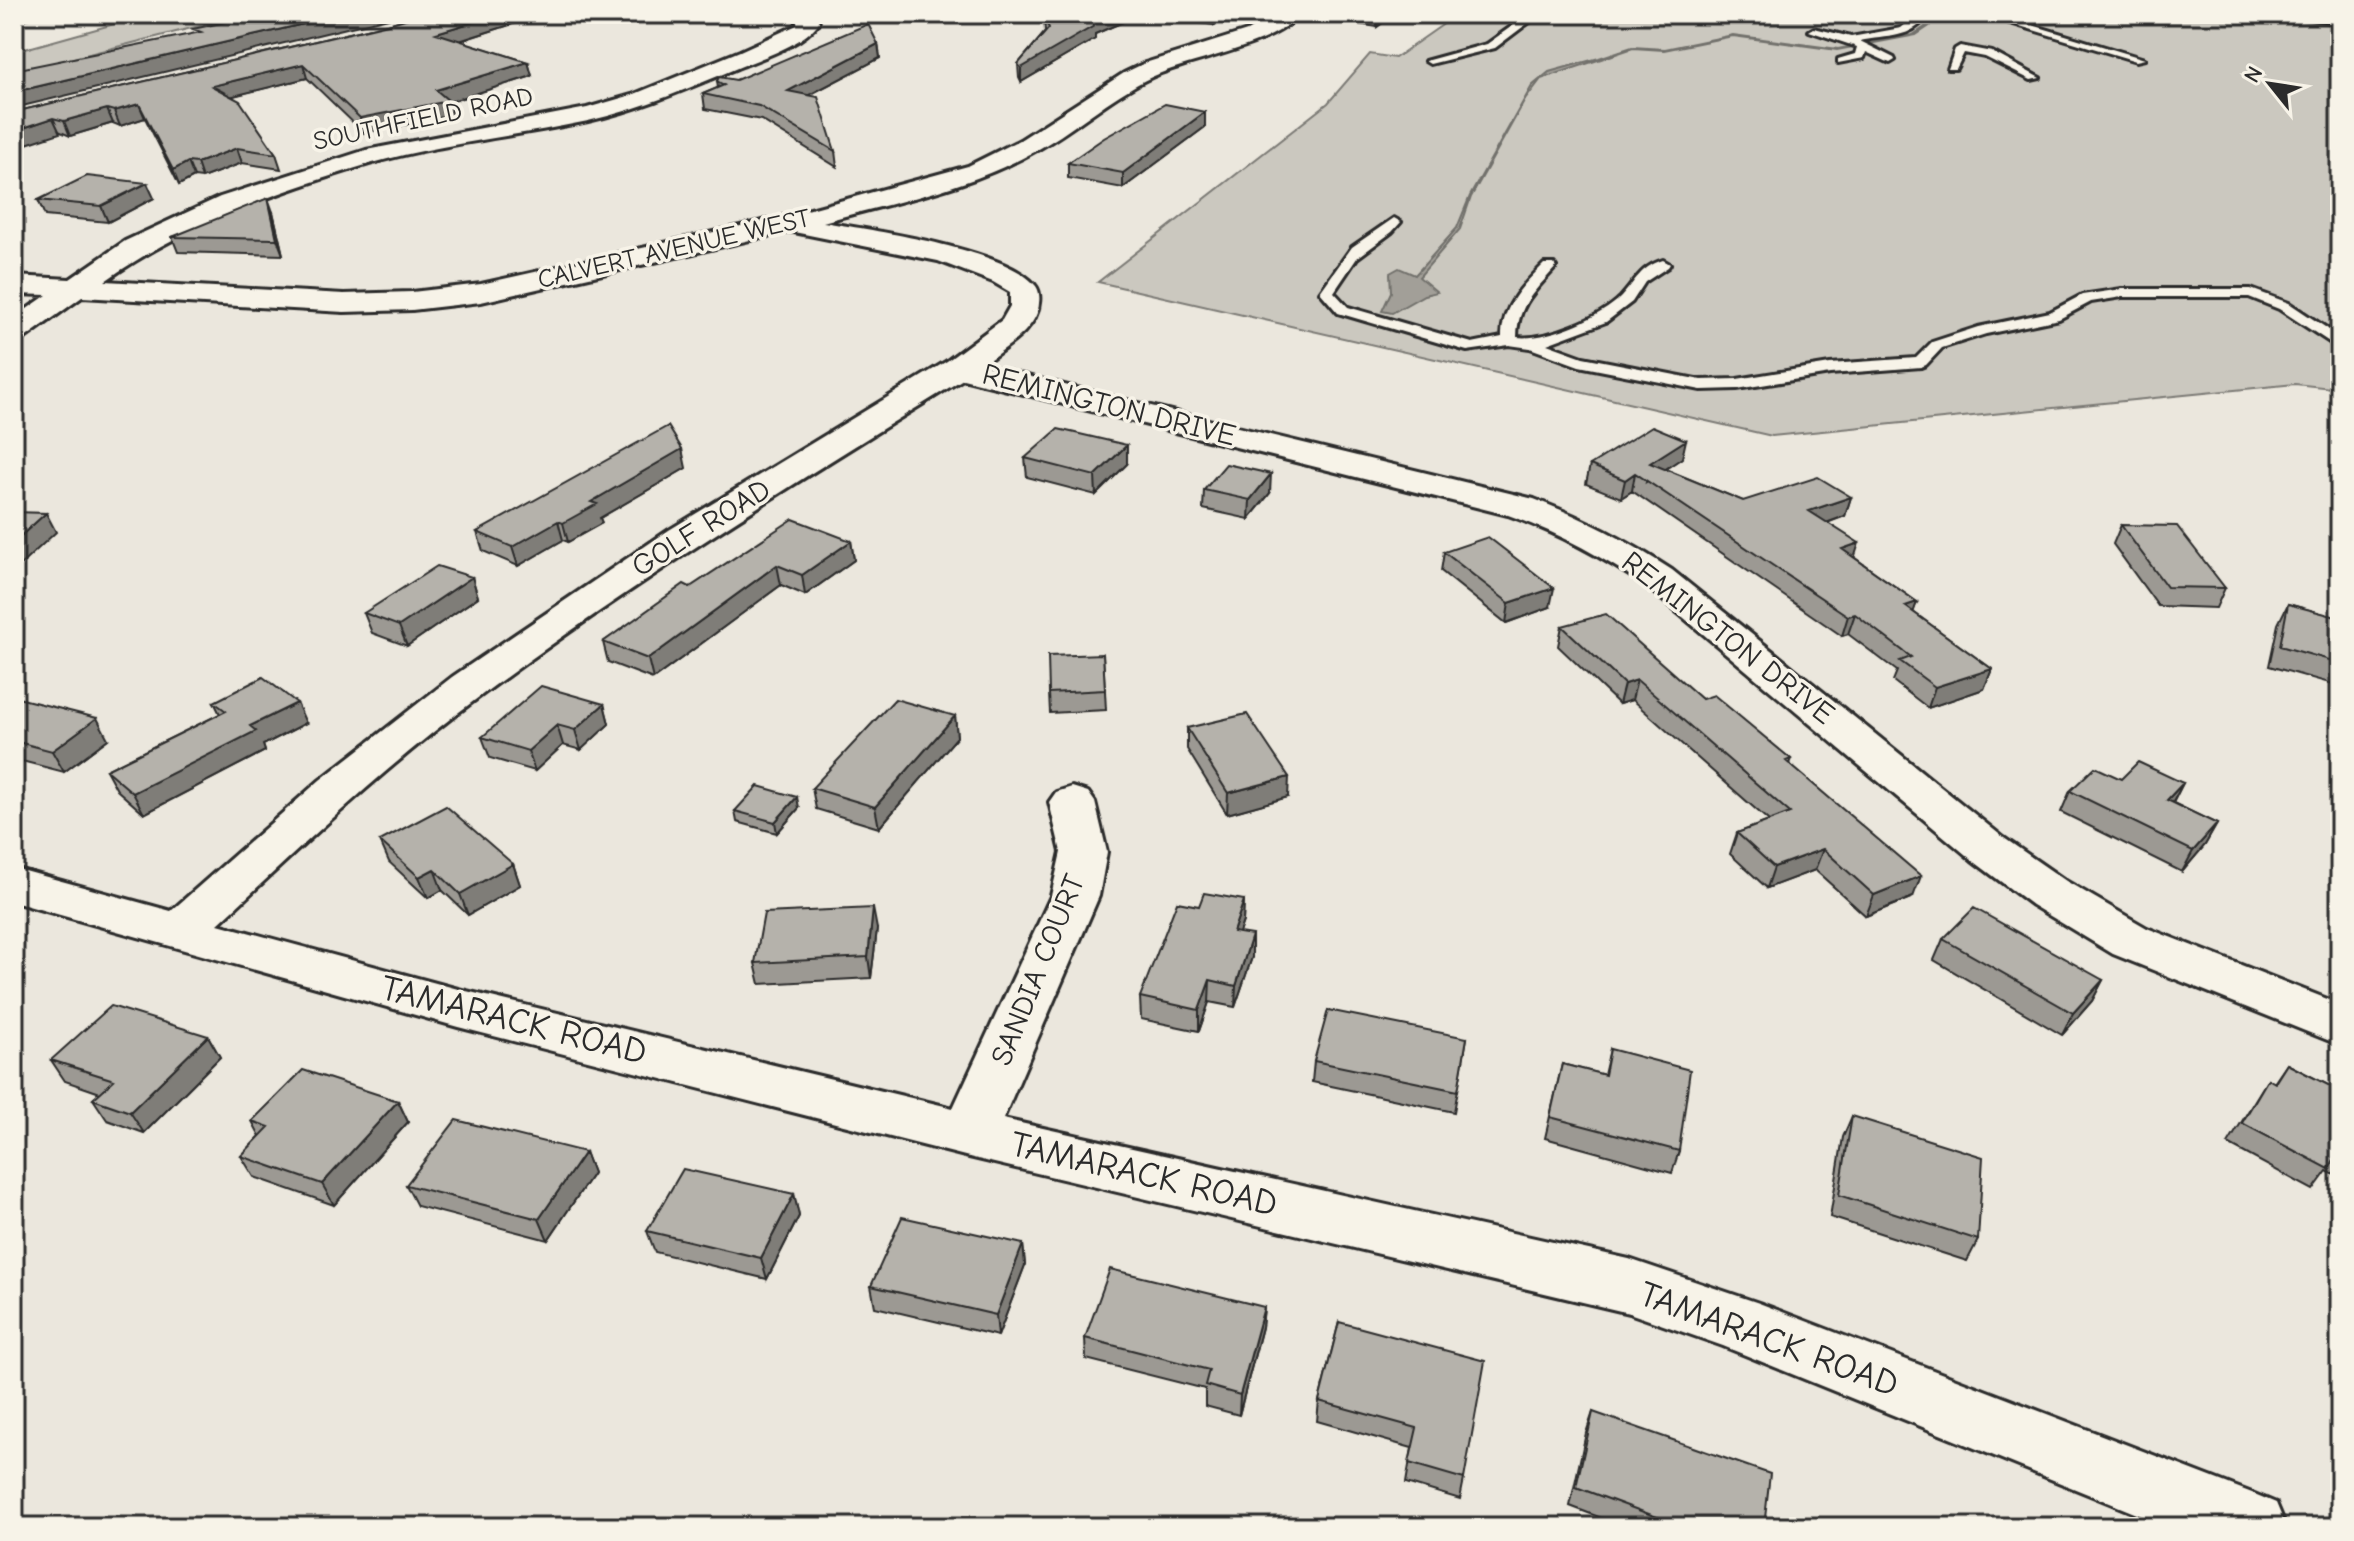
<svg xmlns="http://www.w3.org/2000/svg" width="2354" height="1541" viewBox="0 0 2354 1541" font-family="'Comic Neue',sans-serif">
	<rect width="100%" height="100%" fill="#ebe7dd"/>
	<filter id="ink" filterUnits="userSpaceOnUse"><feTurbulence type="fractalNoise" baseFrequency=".0125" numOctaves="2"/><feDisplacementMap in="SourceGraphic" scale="16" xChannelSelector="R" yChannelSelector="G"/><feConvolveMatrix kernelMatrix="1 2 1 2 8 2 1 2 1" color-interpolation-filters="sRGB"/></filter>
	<g filter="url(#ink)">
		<path fill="#cbc8bf" stroke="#7b7a75" stroke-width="2" d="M150,14H247L14,73V52Z
			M1458,14H2320L2340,17V389L2295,384L1772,436L1098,282L1328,103L1370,54L1395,58Z"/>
		<path fill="#a29f98" stroke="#72716c" stroke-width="2" d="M1925,27H1928L1916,35L1837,50L1733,36L1664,50L1633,48L1601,59L1541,79L1525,100L1471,197L1460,229L1419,277L1437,292L1424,295L1392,313L1382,311L1391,292L1390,273L1399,268L1415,275L1457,228L1470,196L1532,86L1549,72L1599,58L1632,47L1665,49L1733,35L1838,49L1913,35Z"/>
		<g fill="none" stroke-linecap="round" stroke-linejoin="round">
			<g stroke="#2b2b2b" stroke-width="6">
				<path id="service" d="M1529,14H1540L1495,48L1430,64L1425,61L1487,44Z
					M1918,14H1928C1913,40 1886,35 1860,41L1894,58L1895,60L1890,63L1866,52L1864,58L1838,63V59L1855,54L1857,47L1809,31L1814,28L1851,37L1901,28Z
					M1980,14H1996L2145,59L2136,61Z
					M2290,14L2340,17V23L2295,17Z
					M1960,46L1992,52L2040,78L2031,80L1985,57L1964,53L1956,69H1948L1955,49Z
					M1394,218L1401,222L1392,232L1357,258L1334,292L1348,307L1472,343L1502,337C1502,306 1523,285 1544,264H1554L1556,267C1537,289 1517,305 1517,337C1545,341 1600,318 1621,297C1636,281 1640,267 1663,260L1670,264L1668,267L1645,282L1632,302L1606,322L1547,344L1583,357L1701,380L1737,379L1830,364L1916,358L1932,342L1978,327L2050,312L2082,295L2122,289H2251L2289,303L2340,337V349L2279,309L2249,297H2122L2091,302L2059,319L1986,334L1942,348L1926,365L1921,367L1830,374L1737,389L1701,390L1579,366L1530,348L1509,345L1467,351L1338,313L1320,292L1352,247Z"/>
			</g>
			<g stroke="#2b2b2b" stroke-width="6">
				<path id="minor" d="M796,14H816L819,22C804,44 767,56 742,66C691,87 642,109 588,121C518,136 437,144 369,164C276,192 184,225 105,281L344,294L412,292L481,284L785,216L968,166L1020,140L1124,73L1145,63L1247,31L1276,14H1300C1276,45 1198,58 1161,73C1116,91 1079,127 1037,150C972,188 895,202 823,222C871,230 1006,249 1035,285C1039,289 1040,297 1039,303C1038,330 1001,350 982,365L1534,499C1584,518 1628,541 1672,570L2004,838L2066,881L2147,928L2340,1004V1045L2113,954L2032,905L1972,860L1646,586C1601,556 1559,533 1508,515L963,379C800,480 637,580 483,694C389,763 304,844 218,924L458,989L953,1108L1051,896L1061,852L1049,802L1056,792L1072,787L1088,792L1095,802L1107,852L1099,896L1003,1119L1629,1259L1759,1303L2252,1493L2276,1503L2286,1527H2169L1723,1346L1629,1313L969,1157L458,1027L14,902V868L171,911L320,780L452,677L669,530L947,361L1002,320L1010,306V292L993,282L938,261L789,231L481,302L412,310L344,312L82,297L25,338L14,341V318L47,295L14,294V276L70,279L125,241L220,197L366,150L587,108L632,95L740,51L797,25Z"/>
			</g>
			<use href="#service" fill="#f7f3e8" fill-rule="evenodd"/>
			<use href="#minor" fill="#f7f3e8" fill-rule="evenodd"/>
		</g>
		<path fill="#9c9993" stroke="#2b2b2b" stroke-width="2" d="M422,14H541L522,21L460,41L528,62L532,76L449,102L453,115L364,133L307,78L232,96L276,154L281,169L242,163L202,178L194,177L179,185L145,118L120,126L113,123L70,136L14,112L388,24Z
			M1051,14H1232L1214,25L1139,15L1095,34V39L1021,82L1019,78L1018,64L1045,32L1044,18Z
			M1333,14H1394L1377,27L1332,20Z
			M878,44L880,58L809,95L835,151L837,167L761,120L705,109L703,94L718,88L717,81L736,80Z
			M1205,127L1123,188L1068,178V163Z
			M154,198L108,222L45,216L38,200Z
			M273,212L283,255L178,252L172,237Z
			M1025,458L1127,464L1096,495L1027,477Z
			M1682,458L1665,469L1743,501L1851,497L1845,516L1827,523L1855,558L1917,602L1913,612L1992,669L1984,689L1928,708L1893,681L1897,671L1848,634L1842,636L1632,491L1621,498L1586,484L1590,465Z
			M686,468L600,518L602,523L568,542L563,540L518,566L483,551L477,532Z
			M1204,490L1270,493L1249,519L1203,509Z
			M2121,525L2225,588L2216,608L2158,606L2113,544Z
			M851,541L854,560L805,595L781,585L653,679L608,662L603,642L690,587Z
			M1444,552L1550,607L1506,623L1441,571Z
			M472,577L478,597L407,646L372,633L364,613Z
			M2288,604L2338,618L2340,613V686L2269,666L2278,624Z
			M1562,626L1702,699L1791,759L1789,764L1913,897L1866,916L1815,870L1767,888L1730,854L1737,833L1769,821L1632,700L1619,704L1558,646Z
			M1103,654L1106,710L1050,713L1049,693Z
			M14,697L108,739L64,772L14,759Z
			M214,702L306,723L263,745L265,751L144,814L117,790L106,770L220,714Z
			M604,704L609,724L581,750L563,745L535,771L490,758L482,737Z
			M955,716L957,737L879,828L816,809L812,788Z
			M1187,728L1288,797L1227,814L1187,749Z
			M2121,779L2183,783L2173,803L2217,824L2205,845L2182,872L2061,812L2070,791Z
			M799,808L777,833L737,822L735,811Z
			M380,841L513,864L520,885L468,915L442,890L428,898L389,862Z
			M1244,900L1243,921L1239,933L1252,957L1235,1007L1209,1002L1199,1031L1141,1019L1140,997L1199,906Z
			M877,929L871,978L760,984L755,963Z
			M1943,939L2103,980L2092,1001L2062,1035L1934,960Z
			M208,1036L220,1057L144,1133L107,1120L93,1099L100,1093L65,1081L51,1060Z
			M1467,1038L1454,1112L1312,1082L1314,1061Z
			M1610,1049L1679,1151L1672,1173L1545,1138L1562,1064L1604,1075Z
			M2287,1064L2340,1091V1178L2327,1171L2313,1190L2228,1144L2268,1079L2274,1083Z
			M398,1101L408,1122L334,1205L254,1177L241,1156L260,1136L252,1121Z
			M1852,1116L1978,1240L1967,1261L1830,1217L1843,1137Z
			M585,1152L593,1173L548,1240L417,1206L406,1185Z
			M794,1194L799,1216L767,1279L655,1252L647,1231Z
			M1023,1244L1025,1265L998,1336L875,1307L871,1286Z
			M1264,1307L1262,1327L1239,1415L1205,1406V1389L1086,1359L1085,1338Z
			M1339,1322L1464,1479L1460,1499L1406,1483L1412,1448L1317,1421L1319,1401Z
			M1593,1412L1764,1527H1625L1570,1506L1586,1433Z"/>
		<path fill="#7f7d78" stroke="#2b2b2b" stroke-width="2" d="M14,14H44L14,22Z
			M346,14H405L14,108V92Z
			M500,14H541L522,21L440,47L436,33Z
			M1110,14L1139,15L1095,34V39L1021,82V68L1093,22Z
			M1214,14H1232L1214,25Z
			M1378,14H1394L1377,27Z
			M878,44L880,58L790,105L788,91Z
			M528,62L532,76L449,102L453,115L364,133L360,118L436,90Z
			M303,64L307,78L217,100L212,86Z
			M139,104L145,118L120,126L114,111Z
			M107,109L113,123L70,136L64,121Z
			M1205,112V127L1123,188V173Z
			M53,118L60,133L14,148V131Z
			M237,148L242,163L202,178L197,163Z
			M188,162L194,177L179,185L173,170Z
			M147,183L154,198L108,222L101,206Z
			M268,198L273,212L283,255L277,239Z
			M1686,440L1682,458L1646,482L1650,463Z
			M1127,445V464L1096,495L1095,476Z
			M682,449L686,468L600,518L602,523L568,542L563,523L591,502Z
			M1635,473L1632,491L1621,498L1625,480Z
			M1271,474L1270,493L1249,519L1250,500Z
			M1851,497L1845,516L1804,531L1809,511Z
			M46,513L56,532L14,571V542Z
			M558,521L563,540L518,566L512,547Z
			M851,541L854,560L805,595L802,575Z
			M1859,543L1853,562L1842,549Z
			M777,565L781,585L653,679L648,659Z
			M472,577L478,597L407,646L399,626Z
			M1554,588L1550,607L1506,623L1509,603Z
			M1917,602L1910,622L1905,606Z
			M1855,614L1848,634L1842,636L1848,616Z
			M1992,669L1984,689L1928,708L1935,687Z
			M1637,680L1632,700L1619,704L1624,684Z
			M297,703L306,723L263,745L265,751L144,814L133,793L250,726Z
			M604,704L609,724L581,750L575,730Z
			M955,716L957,737L879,828L875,807Z
			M97,718L108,739L64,772L52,751Z
			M557,725L563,745L535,771L528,751Z
			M1289,777L1288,797L1227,814L1228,793Z
			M2183,783L2172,804L2167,800Z
			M797,797L799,808L777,833L775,822Z
			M2217,824L2205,845L2182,872L2193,851Z
			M1823,849L1815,870L1767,888L1774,867Z
			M513,864L520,885L468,915L460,894Z
			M434,869L442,890L428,898L419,877Z
			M1921,876L1913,897L1866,916L1874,895Z
			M1244,900L1243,921L1232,953L1233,932Z
			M873,908L877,929L871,978L868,957Z
			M1252,935V957L1235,1007L1236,986Z
			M1210,980L1209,1002L1199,1031V1010Z
			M2103,980L2092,1001L2062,1035L2073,1013Z
			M14,991L23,1005L14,1013Z
			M208,1036L220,1057L144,1133L130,1112Z
			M398,1101L408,1122L334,1205L322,1184Z
			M585,1152L593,1173L548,1240L539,1219Z
			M794,1194L799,1216L767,1279L761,1258Z
			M1023,1244L1025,1265L998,1336L996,1315Z
			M1264,1307L1262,1327L1239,1415L1240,1395Z"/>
		<path fill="#b5b2ab" stroke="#2b2b2b" stroke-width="2" d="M271,14H346L14,92V70L201,32L193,29L253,16Z
			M422,14H500L436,33L528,62L436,90L449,101L360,118L303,64L212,86L240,101L276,154L237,148L197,163L188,162L173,170L139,104L114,111L107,109L64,121L53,118L14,131V112L388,24Z
			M1051,14H1110L1093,22L1094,26L1021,68L1018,64L1049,28L1044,18Z
			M868,24L878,44L788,91L818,97L835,151L759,106L703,94L724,85L717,81L719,77L736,80Z
			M1165,104L1205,112L1123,173L1068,163L1104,138Z
			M87,176L147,183L101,206L38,200Z
			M268,198L277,239L172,237Z
			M668,426L682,449L591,502L597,504L563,523L558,521L512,547L477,532Z
			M1652,426L1686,440L1650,463L1743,501L1818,477L1851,497L1809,511L1859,543L1842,549L1917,602L1905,606L1992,669L1935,687L1900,661L1911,657L1855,614L1848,616L1635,473L1625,480L1590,465Z
			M1058,429L1127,445L1095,476L1025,458Z
			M1226,464L1271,474L1250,500L1204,490Z
			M14,512L46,513L14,542Z
			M793,519L851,541L802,575L777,565L648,659L603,642L684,584L690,587Z
			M2121,525L2177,526L2225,588L2167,587Z
			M1488,537L1554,588L1509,603L1444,552Z
			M437,566L472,577L399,626L364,613Z
			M2288,604L2340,618V615V663L2280,646Z
			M1606,614L1702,699L1714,695L1791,759L1786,761L1921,876L1874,895L1823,849L1774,867L1737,833L1790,813L1637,680L1624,684L1562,626Z
			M1103,654L1105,690L1049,693L1048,656Z
			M263,677L297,703L250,726L256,731L133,793L106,770L226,711L214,702Z
			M541,686L604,704L575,730L557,725L528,751L482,737Z
			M14,697L97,718L52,751L14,741Z
			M895,699L955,716L875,807L812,788Z
			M1247,714L1289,777L1228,793L1187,728Z
			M2138,762L2183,783L2167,800L2217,824L2193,851L2070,791L2095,767L2121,779Z
			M758,786L797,797L775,822L735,811Z
			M446,806L513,864L460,894L434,869L419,877L380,841Z
			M1204,893L1244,900L1233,932L1252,935L1236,986L1210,980L1199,1010L1140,997L1177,902L1199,906Z
			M873,908L868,957L755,963L764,913Z
			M1974,908L2103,980L2073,1013L1943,939Z
			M111,1006L208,1036L130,1112L93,1099L114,1080L51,1060Z
			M1328,1010L1467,1038L1458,1091L1314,1061Z
			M1610,1049L1690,1070L1679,1151L1550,1117L1562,1064L1605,1075Z
			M2287,1064L2340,1091V1148L2329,1169L2242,1123L2268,1079L2275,1083Z
			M303,1070L398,1101L322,1184L241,1156L269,1127L252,1121Z
			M1852,1116L1983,1157L1978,1240L1839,1195Z
			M456,1120L585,1152L539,1219L406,1185Z
			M683,1169L794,1194L761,1258L647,1231Z
			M902,1217L1023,1244L996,1315L871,1286Z
			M1110,1269L1264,1307L1240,1395L1205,1385L1209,1370L1085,1338Z
			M1339,1322L1485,1361L1464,1479L1409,1463L1417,1428L1319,1401Z
			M1593,1412L1770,1474L1764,1527H1684L1576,1487Z"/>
	</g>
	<g text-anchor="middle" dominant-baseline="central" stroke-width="7" stroke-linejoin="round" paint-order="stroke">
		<g font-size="26" fill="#2b2b2b" stroke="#f7f3e8">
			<text transform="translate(423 119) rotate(-12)">SOUTHFIELD ROAD</text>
			<text transform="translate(674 249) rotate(-13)">CALVERT AVENUE WEST</text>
		</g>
		<g font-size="30" fill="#2b2b2b" stroke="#f7f3e8">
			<text transform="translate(1109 405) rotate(14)">REMINGTON DRIVE</text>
			<text transform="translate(701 528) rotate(-32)">GOLF ROAD</text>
			<text transform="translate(1728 638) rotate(38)">REMINGTON DRIVE</text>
			<text transform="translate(1038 970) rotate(-68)">SANDIA COURT</text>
		</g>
		<g font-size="36" fill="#2b2b2b" stroke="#f7f3e8">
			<text transform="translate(514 1020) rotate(14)">TAMARACK ROAD</text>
			<text transform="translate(1144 1174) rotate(13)">TAMARACK ROAD</text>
			<text transform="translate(1769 1339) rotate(20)">TAMARACK ROAD</text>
		</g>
	</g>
	<rect width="2354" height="1541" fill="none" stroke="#f7f3e8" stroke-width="48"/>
	<rect x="24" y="24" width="2306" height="1493" fill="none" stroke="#2b2b2b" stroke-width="3" filter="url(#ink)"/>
	<g transform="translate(2270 84) rotate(300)" stroke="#f7f3e8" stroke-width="6" paint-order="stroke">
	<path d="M0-6L14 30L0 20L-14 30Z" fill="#2b2b2b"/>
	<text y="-12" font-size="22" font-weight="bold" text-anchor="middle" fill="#2b2b2b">N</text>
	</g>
</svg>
